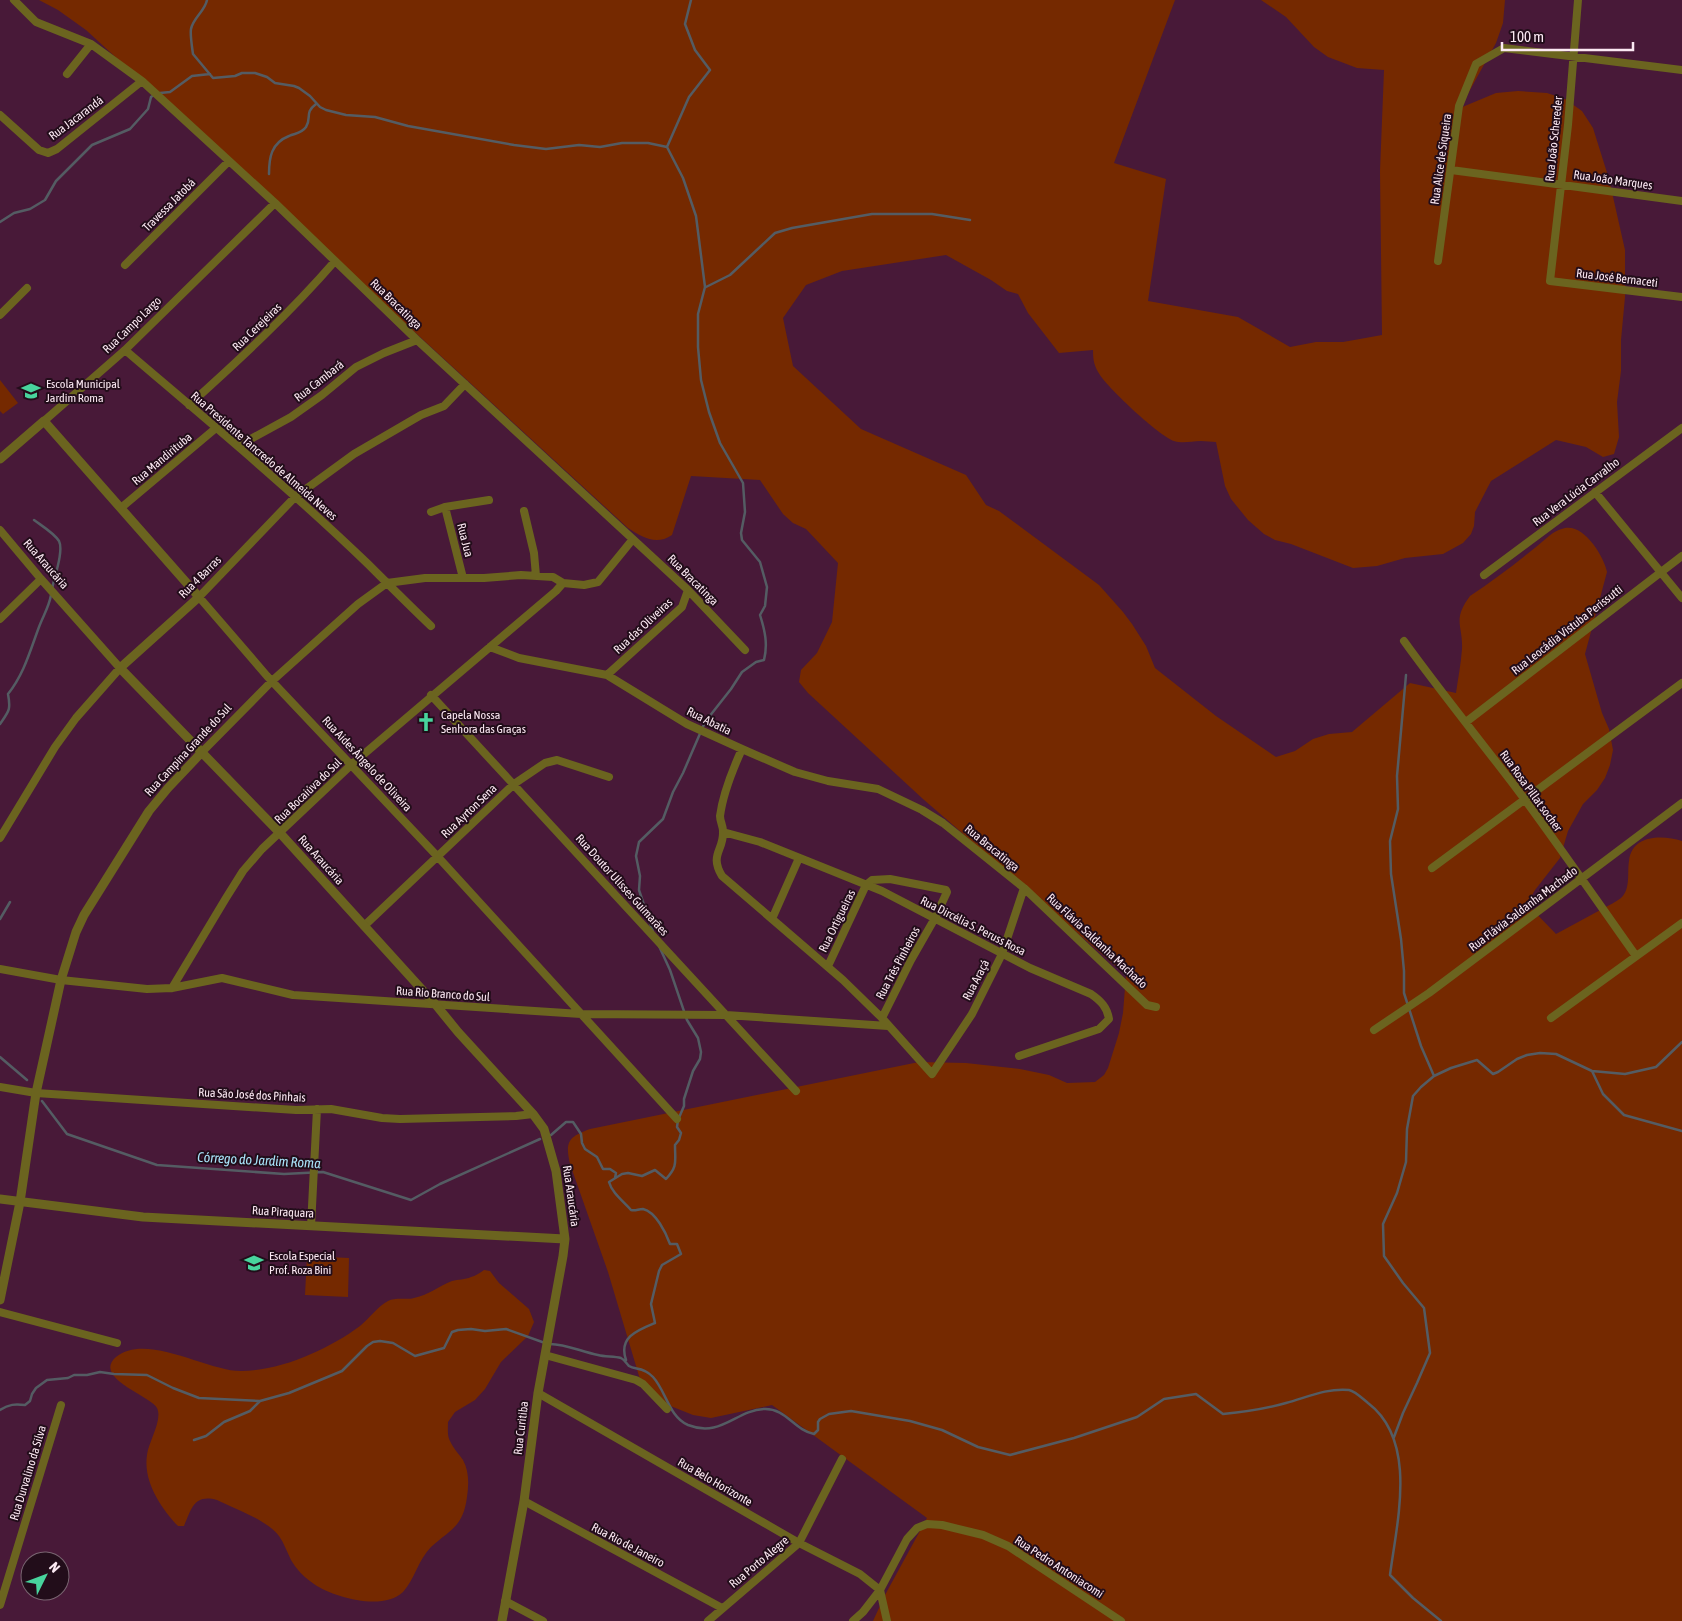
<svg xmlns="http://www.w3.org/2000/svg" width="1682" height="1621" viewBox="0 0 1682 1621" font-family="'Asap Condensed',sans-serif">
	<rect width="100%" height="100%" fill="#481938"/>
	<path fill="#752900" d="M39,0H1175L1114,163L1166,179L1148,301L1238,317L1290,347L1316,342H1343L1382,335L1380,171L1384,70L1357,68L1328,57L1314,47L1286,17L1261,0H1505L1503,23L1496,43L1460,108L1496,93L1518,91L1547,93L1565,99L1582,111L1593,128L1609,179L1625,250V297L1621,340V371L1617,402L1619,437L1614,454L1603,457L1586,447L1556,440L1491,481L1475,512L1474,526L1471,534L1463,543L1443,554L1405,558L1377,566L1353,568L1291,544L1275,540L1264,534L1248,520L1231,499L1225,486L1216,442C1211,442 1206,441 1201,441C1191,441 1184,444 1174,441C1159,436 1109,389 1100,375C1094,366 1093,360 1093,350L1059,353L1028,313L1018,294L1007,291L991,280L946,255L842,271L806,285L783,318L793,366L861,429L966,475L986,505L999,511L1099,585L1123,612L1132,624L1146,646L1155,668L1216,716L1276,757L1295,751L1313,739L1329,734L1352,732L1410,683L1456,693C1458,678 1461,664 1462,649C1463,625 1452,620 1470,596C1493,581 1515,564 1536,547C1544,541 1553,530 1565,528C1584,524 1604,556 1607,572L1585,654L1602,713L1609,729L1613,750L1610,765L1605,778L1597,790L1583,804L1568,831L1560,858L1535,890L1527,904L1556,934C1572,925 1588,917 1604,908C1609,905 1616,902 1621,898C1631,889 1627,872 1629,861C1632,834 1663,835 1682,841V1621H873L885,1595L927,1518L772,1405L711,1418L693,1415L668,1405L645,1388L639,1376L608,1272L570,1164C565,1142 568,1137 590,1129L919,1062L966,1063L1020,1069L1049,1075L1067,1083L1095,1082L1104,1075L1108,1068L1119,1033L1123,1013L1126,975L923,799L808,693L799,682L801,670L817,653L832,622L838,563L806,529L793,523L783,514L760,480L691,476L672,535C656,546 642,537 628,528L86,30L58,10Z
		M0,380L18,403L3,414L0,411Z
		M307,1256L349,1258L348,1297L305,1295Z
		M484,1270L490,1271L499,1283L529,1309L534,1322L528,1336L501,1362L485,1389L475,1400L455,1412L448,1422C448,1428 447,1436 450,1441C453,1448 459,1454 463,1460C469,1471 469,1484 467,1497C463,1527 451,1529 431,1547C418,1560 415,1579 403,1592C384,1611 334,1598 314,1584C305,1578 296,1569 291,1560C287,1552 284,1543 279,1536C267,1520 235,1509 217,1500C194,1494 192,1508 184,1526H178C161,1508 143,1482 147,1455C148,1443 163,1420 157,1408C151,1396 92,1378 116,1357C146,1332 207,1371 241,1371C281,1371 329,1349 360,1326C369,1319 378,1306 388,1301C395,1297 407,1300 414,1298C429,1295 439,1286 452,1281C458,1279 465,1280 471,1277C475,1276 480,1273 484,1270Z"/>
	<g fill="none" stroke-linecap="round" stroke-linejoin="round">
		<path stroke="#545c63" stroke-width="2.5" d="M207,0C205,11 193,18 191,29C190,35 192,47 193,54L213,78L235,76L242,73H255L267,77L275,83L294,86L299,88L310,96L320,107L326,110L346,115L375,117L408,126L514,145L546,149L579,145L600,147L622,143H648L667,147
			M160,93L170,92L192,76L210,74
			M269,174C269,158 271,143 289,136C295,133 301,134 306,127C312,118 304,113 316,104
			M0,222L14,213L30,209L45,200L56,181L92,145L130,129L148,109L151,97L154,95
			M706,287L730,275L775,233L792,228L872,214H932L970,220
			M34,520C42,526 54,533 59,541C64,551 54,578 52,589
			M1406,675L1397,776L1398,809L1390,841L1391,874L1401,939L1404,971V993L1421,1046L1434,1076
			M0,724C9,711 11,710 8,694C24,674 30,651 39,627C43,616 49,607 51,595
			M0,919L10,902
			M653,932L639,890L640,876L636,856L639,842L663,819L673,792L683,773L705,722L731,689L742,672L756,662L764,660C768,644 765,631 760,615L765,606L767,587L760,562L742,540L741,533L745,512L743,483L720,443L709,412L701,380L698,347V314L705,287L696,216L683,178L667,147L689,97L710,70L695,50L685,24L691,0
			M0,1057L27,1080
			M1592,1071L1603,1094L1624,1115L1682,1131
			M42,1101L67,1134L157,1165L284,1174L323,1172L411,1200L440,1184L540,1139
			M551,1135L566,1122H573L581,1134L582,1143L585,1149L597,1157L603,1169H610L616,1173L615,1178
			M550,1344C566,1344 582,1352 598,1355C605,1357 614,1356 621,1358C625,1360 626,1363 629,1366C635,1370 644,1367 653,1377C666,1391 669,1417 688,1425C721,1438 736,1410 764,1409C786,1408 794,1430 814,1434L818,1430V1422L820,1419L829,1414L851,1411L910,1421L942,1430L978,1447L1010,1455L1074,1438L1137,1417L1164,1399L1196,1394L1223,1414C1244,1412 1265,1409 1286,1403C1308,1397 1326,1388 1349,1390C1355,1391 1363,1399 1368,1403C1418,1441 1397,1521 1390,1575L1413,1598L1441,1621
			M626,1360C618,1337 638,1330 655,1323L651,1304L659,1271L662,1265L681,1254L677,1244H670C666,1233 656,1212 643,1209C638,1209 636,1211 631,1210C623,1201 612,1193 609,1182L622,1174L628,1173L642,1176L655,1170L666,1179C678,1166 675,1162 675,1145L679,1140L681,1133L677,1127L678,1120L684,1106V1099L693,1071L700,1059L701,1052L698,1038L687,1020L670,970L659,946
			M0,1410C9,1404 15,1404 25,1405L30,1401L32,1394L36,1388L47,1380L68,1378L74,1375H87L100,1372L114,1374L147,1375L173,1388L199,1398L260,1401L289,1393L342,1371L367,1346L373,1342L380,1341L393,1343L415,1356L444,1348L452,1332L458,1330L471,1329L485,1331L506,1329L545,1343
			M1394,1437L1403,1413L1417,1383L1430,1353L1424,1308L1403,1283L1384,1256L1383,1224L1397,1193L1406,1162L1407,1129L1413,1096L1421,1087L1434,1076L1451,1068L1477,1060L1493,1074L1498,1072L1517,1059L1527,1055L1540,1053L1556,1054L1592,1071L1625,1074L1656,1067L1682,1042
			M194,1440L206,1436L224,1422L250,1411L260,1401"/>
		<path stroke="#6b641f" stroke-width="8" d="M14,0L36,22L91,44L142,81L275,203L417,340L688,590L745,650
			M1578,0L1568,125L1550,281L1682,297
			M67,74L91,44
			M0,115L39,150L48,153L57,149L142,81
			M1451,170L1682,201
			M1438,261L1459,106L1476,64L1504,48L1682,70
			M125,265L229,161
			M0,315L27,288
			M125,350C207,420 290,489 368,564C389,585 410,606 431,626
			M465,384L444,406L421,415L354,454L295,497L199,597L267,676L438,857L677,1119
			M189,405C240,359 290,313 335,261
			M44,421L125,350L275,203
			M238,446L291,417L322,395L356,367L384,353L417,340
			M1595,492L1682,598
			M122,507L216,428
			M445,507L463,578
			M524,511L534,553L536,576
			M431,512L445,507L489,500
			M0,530L41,579L120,668L76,718L55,747L0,838
			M1484,575L1682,428
			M0,619L41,579
			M1404,641C1440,691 1479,739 1517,789C1558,844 1597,901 1636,956
			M490,647L519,658L607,675L687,724L742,749L795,772L828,781L878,789L922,810L943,823L1024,888L1147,1005L1156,1007
			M607,675L682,607L688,590
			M431,695L796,1091
			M1466,722L1682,556
			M742,749C732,771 723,793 720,816C720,821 723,826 723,831C724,851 709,854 722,876L843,980L882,1018L932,1074L972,1014L1002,954L1024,888
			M202,752L272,681L358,604L387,583L425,578H484L521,575L553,577L563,583L584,585L598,582L633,539
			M723,832L760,842L882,891L1030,968L1091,994C1101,1001 1107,1007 1109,1019L1099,1029L1019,1056
			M1432,868L1682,683
			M772,919L799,858
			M364,926L514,784L545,763L557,760L609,777
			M828,966L866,885L872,880L890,879L946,890L947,892L935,918L911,960L882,1018
			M0,969L61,980L147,989L172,988L222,978L293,995L581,1014L726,1015L888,1026
			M172,988L226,898L243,871L262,849L351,765L556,591L563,583
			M1551,1018L1682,923
			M1374,1030L1429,993L1682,803
			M0,1087L36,1093L296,1110L331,1109L382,1118L400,1119L516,1116L533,1114
			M311,1226L317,1109
			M0,1312L117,1343
			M545,1355L636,1380L643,1384L667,1409
			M538,1393L799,1543L860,1574L880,1590
			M524,1501L722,1608
			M880,1590L887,1621
			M505,1601L543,1621
			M0,1605L61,1405
			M708,1621L799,1543L842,1459
			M853,1621L863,1612L880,1590L907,1539L917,1528L927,1524L942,1525L983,1535L1008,1546L1121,1621"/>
		<path stroke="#6b641f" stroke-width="9" d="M0,459L44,421L199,597L120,668L280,833L436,1005L458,1032L533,1114L544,1129L556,1171L565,1239L563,1256L538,1393L524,1501L502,1621
			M0,1199L143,1217L565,1239
			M0,1300L20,1202L36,1093L61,980L76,932L84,915L149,811L168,788L202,752"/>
	</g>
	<defs>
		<g id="school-bare" transform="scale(1.5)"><path d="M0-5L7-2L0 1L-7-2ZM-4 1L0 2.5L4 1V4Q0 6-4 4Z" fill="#48d49d" stroke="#220d1a" stroke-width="2.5" paint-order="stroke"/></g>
		<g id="church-bare" transform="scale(1.5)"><path d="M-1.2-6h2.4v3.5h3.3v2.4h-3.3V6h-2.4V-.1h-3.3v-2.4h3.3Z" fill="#48d49d" stroke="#220d1a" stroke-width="2.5" paint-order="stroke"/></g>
	</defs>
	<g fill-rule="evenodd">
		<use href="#school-bare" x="31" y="391"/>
		<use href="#church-bare" x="426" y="722"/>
		<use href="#school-bare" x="254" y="1263"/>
	</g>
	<g text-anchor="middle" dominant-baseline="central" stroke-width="4" stroke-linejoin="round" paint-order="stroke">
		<g font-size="12" fill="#fce9f3" stroke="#220d1a">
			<text transform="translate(76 118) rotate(-37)">Rua Jacarandá</text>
			<text transform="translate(1554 139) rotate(-84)">Rua João Schereder</text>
			<text transform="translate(1441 159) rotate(-82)">Rua Alice de Siqueira</text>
			<text transform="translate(1613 180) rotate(8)">Rua João Marques</text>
			<text transform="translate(169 205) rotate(-45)">Travessa Jatobá</text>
			<text transform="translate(1617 278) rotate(7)">Rua José Bernaceti</text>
			<text transform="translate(396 304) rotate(44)">Rua Bracatinga</text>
			<text transform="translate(132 325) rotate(-44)">Rua Campo Largo</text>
			<text transform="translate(257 327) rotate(-44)">Rua Cerejeiras</text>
			<text transform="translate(319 381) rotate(-38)">Rua Cambará</text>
			<text transform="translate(264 456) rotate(41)">Rua Presidente Tancredo de Almeida Neves</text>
			<text transform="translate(162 459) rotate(-40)">Rua Mandirituba</text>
			<text transform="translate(1576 492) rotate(-37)">Rua Vera Lúcia Carvalho</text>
			<text transform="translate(465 540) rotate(76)">Rua Jua</text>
			<text transform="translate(46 564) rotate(49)">Rua Araucária</text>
			<text transform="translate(200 577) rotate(-45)">Rua 4 Barras</text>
			<text transform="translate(693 580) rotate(45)">Rua Bracatinga</text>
			<text transform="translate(643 626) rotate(-43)">Rua das Oliveiras</text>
			<text transform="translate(1567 630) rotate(-38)">Rua Leocádia Vistuba Perissutti</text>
			<text transform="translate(709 721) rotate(26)">Rua Abatia</text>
			<text transform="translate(188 750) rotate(-47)">Rua Campina Grande do Sul</text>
			<text transform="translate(367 764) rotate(47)">Rua Aides Ângelo de Oliveira</text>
			<text transform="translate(308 791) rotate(-44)">Rua Bocaiúva do Sul</text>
			<text transform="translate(1531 791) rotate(54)">Rua Rosa Pillat socher</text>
			<text transform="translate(469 811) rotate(-44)">Rua Ayrton Sena</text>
			<text transform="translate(992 848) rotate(39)">Rua Bracatinga</text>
			<text transform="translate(321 860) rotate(48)">Rua Araucária</text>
			<text transform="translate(622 885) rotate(48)">Rua Doutor Ulisses Guimarães</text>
			<text transform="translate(1523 909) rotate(-37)">Rua Flávia Saldanha Machado</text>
			<text transform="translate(837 921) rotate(-64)">Rua Ortigueiras</text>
			<text transform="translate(973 926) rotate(27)">Rua Dircélia S. Peruss Rosa</text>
			<text transform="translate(1097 941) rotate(43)">Rua Flávia Saldanha Machado</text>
			<text transform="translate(898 963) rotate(-62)">Rua Três Pinheiros</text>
			<text transform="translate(976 980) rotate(-63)">Rua Araçá</text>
			<text transform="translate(443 994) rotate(4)">Rua Rio Branco do Sul</text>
			<text transform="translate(252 1095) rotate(3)">Rua São José dos Pinhais</text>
			<text transform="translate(571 1196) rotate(82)">Rua Araucária</text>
			<text transform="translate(283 1212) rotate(3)">Rua Piraquara</text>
			<text transform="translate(521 1428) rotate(-83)">Rua Curitiba</text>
			<text transform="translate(28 1473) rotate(-73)">Rua Durvalino da Silva</text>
			<text transform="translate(715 1482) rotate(30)">Rua Belo Horizonte</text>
			<text transform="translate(628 1545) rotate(28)">Rua Rio de Janeiro</text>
			<text transform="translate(759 1562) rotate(-40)">Rua Porto Alegre</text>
			<text transform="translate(1059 1567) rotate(33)">Rua Pedro Antoniacomi</text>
		</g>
		<g font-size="12" fill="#fce9f3" stroke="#220d1a" text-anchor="start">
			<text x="46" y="384">Escola Municipal<tspan x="46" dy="14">Jardim Roma</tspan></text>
			<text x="441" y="715">Capela Nossa<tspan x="441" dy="14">Senhora das Graças</tspan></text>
			<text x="269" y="1256">Escola Especial<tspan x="269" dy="14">Prof. Roza Bini</tspan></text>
		</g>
		<g font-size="14" font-style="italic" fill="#a9e4fa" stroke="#220d1a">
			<text transform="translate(259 1160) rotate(3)">Córrego do Jardim Roma</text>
		</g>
	</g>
	<g transform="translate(45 1576) rotate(48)"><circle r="24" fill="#220d1a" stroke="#796571"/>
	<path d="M0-4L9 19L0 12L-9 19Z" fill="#48d49d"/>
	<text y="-8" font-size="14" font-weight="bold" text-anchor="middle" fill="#fce9f3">N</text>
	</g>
	<path d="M1502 42v8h131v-8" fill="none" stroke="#fce9f3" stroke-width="2.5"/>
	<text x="1510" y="42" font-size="15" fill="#fce9f3" stroke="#220d1a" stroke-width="4" paint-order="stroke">100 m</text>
</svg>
